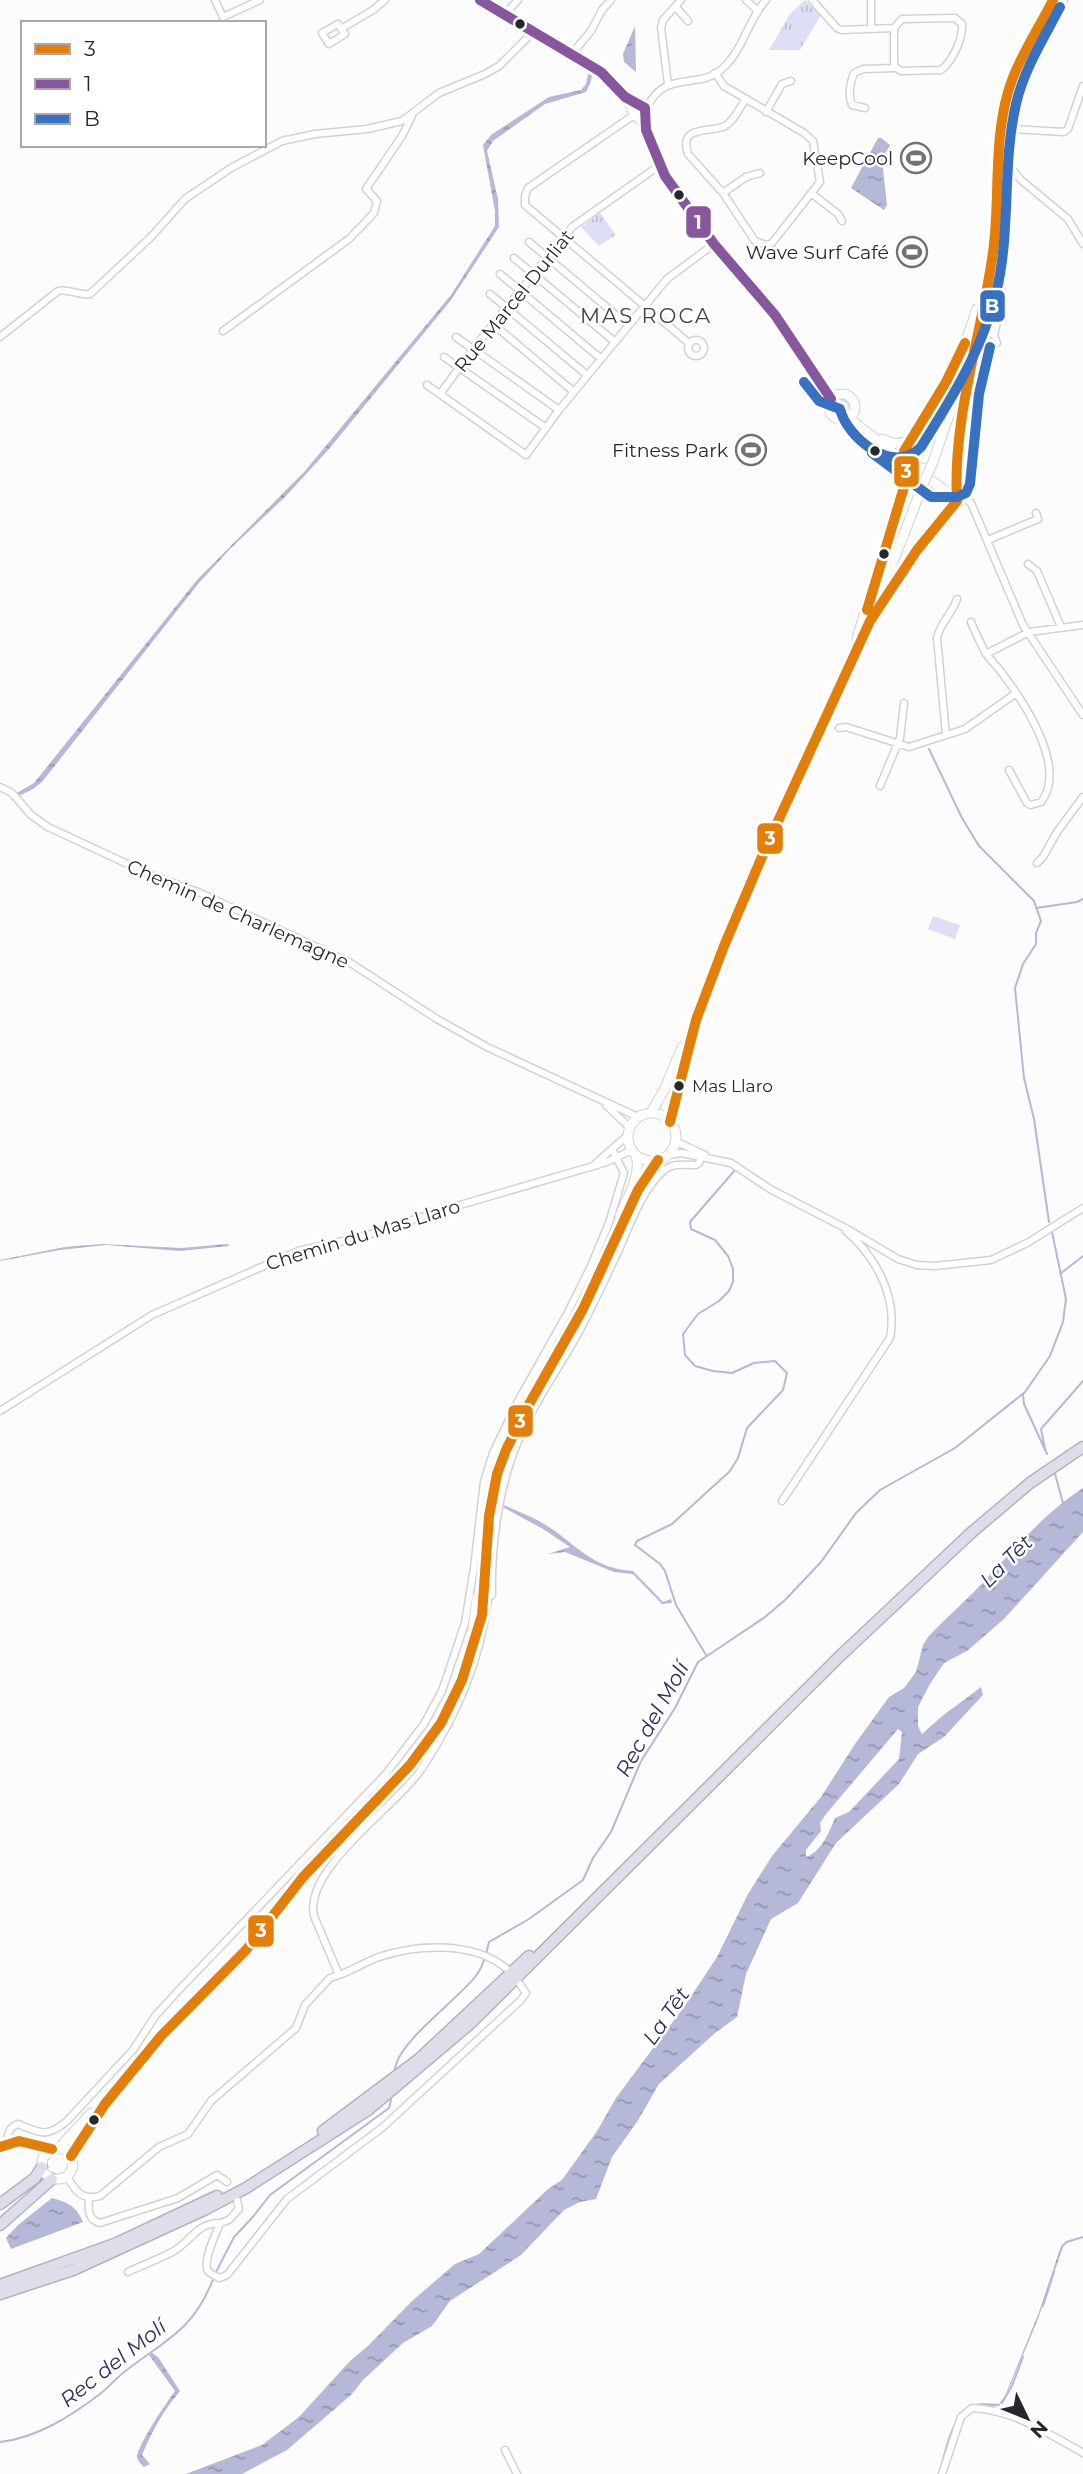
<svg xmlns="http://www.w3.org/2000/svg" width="1083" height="2474" viewBox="0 0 1083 2474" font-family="Montserrat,sans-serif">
	<defs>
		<pattern id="grass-tufts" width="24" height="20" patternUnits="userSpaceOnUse" patternTransform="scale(1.75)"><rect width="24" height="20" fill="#dddff6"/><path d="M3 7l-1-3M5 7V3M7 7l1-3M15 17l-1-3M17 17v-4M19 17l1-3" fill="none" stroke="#bebfd3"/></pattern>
		<pattern id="water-ripples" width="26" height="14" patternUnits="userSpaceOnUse" patternTransform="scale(1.75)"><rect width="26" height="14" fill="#b5b8d7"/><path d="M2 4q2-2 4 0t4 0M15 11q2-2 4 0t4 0" fill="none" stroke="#9396af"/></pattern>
	</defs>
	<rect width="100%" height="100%" fill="#fcfcfd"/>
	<path fill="url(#grass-tufts)" d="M805,0L821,15L800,50H769L790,14Z
		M600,213L616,235L599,246L581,227Z
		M829 407a13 13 0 1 1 26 0a13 13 0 1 1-26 0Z"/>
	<path fill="#dddff6" d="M933,916L960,925L955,939L928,929Z"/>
	<path fill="url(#water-ripples)" fill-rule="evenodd" d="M635,26L636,72L624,62L623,54Z
		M589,70L593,72L590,84L586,92L545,104L493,141L487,151L498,199L499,227L451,300L329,449L285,497L231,548L198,584L42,782L33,789L17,797L15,794L34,783L197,580L305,471L451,295L495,226V211L483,145L491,135L549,97L581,90L586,84Z
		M878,138H881L890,145L882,160L887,205L884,210L851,188Z
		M102,1244L181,1248L228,1244L229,1246L180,1251L106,1245L60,1250L0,1261V1260L65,1247Z
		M1083,1488V1532L1004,1619L967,1651L944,1663L930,1684L918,1707V1726L922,1734L941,1717L981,1687L983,1695L944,1737L918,1754L899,1784L836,1843L798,1903L771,1919L746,1974L737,2017L715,2033L659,2084L637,2122L612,2157L596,2199L580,2202L564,2210L521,2255L450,2301L432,2326L403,2343L363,2380L351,2395L287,2450L242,2474H186L262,2445L299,2417L350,2361L368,2346L412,2301L455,2264L479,2254L548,2189L562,2180L597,2131L616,2098L686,2004L717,1957L748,1894L772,1856L821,1797L855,1744L889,1697L904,1688L916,1672L923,1645L928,1637C948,1616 970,1597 989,1576C1019,1544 1046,1512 1083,1488ZM898,1729L902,1732L899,1759L849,1812L835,1818C829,1833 821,1852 806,1857V1850L821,1831L820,1823L826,1814Z
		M499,1503C512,1509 526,1514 539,1521C575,1541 588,1568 633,1571L663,1602L671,1599L672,1603L662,1604L633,1574L614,1572L565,1552L548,1554L570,1547L543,1529L499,1505Z
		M52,2198C69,2203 76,2206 83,2222L11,2249L6,2238L18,2225Z
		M1083,2236V2238L1067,2243L1063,2247L1038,2319L1006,2396L999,2406C989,2407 978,2403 970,2407C955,2413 945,2459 940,2474H938C944,2455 951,2412 972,2405C980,2402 991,2404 999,2404L1005,2396L1039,2312L1061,2246L1066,2241Z
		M152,2353L158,2357L180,2391C163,2411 152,2431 142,2455L150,2464L144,2467C142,2465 138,2461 137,2458C135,2449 168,2400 175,2391L149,2355Z"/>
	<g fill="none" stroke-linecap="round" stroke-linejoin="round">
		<path stroke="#b5b8d7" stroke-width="2" d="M929,749L962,818L979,846L1034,901L1041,921L1036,933V944L1023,964L1015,988L1024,1078L1034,1119L1049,1222
			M1036,908L1077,902L1083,899
			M1060,1274L1083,1256
			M1023,1394L1024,1404L1047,1454
			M1045,1449L1041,1429L1083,1381
			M1055,1474L1063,1503
			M706,1655L676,1605L665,1571L660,1564L635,1545L637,1541L672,1524L730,1471L738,1458L747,1428L783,1390L787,1373L775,1361L754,1363L732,1373L713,1371L695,1366L685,1355L683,1334L698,1314L719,1301L729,1291L733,1282V1269L728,1256L715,1240L691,1229L690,1222L735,1170
			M395,2069C398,2042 457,2000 475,1977C483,1967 486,1955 489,1942L529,1919L583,1880L593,1858L611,1832L641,1761L675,1708L698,1662L765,1617L785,1600L821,1562L856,1513L880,1490L955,1448L1025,1392L1050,1356L1063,1322L1066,1299L1052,1232
			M216,2272L234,2237L252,2218L270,2195L389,2108L391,2100
			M1043,2306L1054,2272
			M1002,2403L1012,2386L1023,2357
			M0,2442C37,2438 71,2416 100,2394C110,2386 118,2376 128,2369C169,2338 194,2329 214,2277"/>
		<g stroke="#d2d2d5" stroke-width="9">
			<path id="street" d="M215,0L223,17L260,0
				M746,0L757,10
				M812,0L837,28L842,30L894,28L902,19L955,18L962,24C963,38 953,61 941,70L901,71L894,66V28
				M1064,0L1018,99L1012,129L1010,163L1012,169L1021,180L1068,219L1083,244
				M676,7L688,21
				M504,15L518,0
				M338,24L345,34L329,44L322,33Z
				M341,29L373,10L385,0
				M871,29V0
				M571,55L591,31L602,10L611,0
				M715,73L724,86L804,133L813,141L820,182L772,243L766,245L755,241L723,193L688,154C678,124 711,133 725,126C734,121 739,109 745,100
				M668,84L661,28L663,20L681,0
				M865,108L852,105C848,96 850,82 854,73L863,69L895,68
				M646,109C666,67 697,92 723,68C743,50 748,20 766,0
				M766,112L782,84L791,81
				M634,115L528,188L525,196V205L690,344
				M1012,129L1064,132L1068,129L1083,86
				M723,193L746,177L760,173
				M811,193L838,214L842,221
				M529,242L628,325
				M514,258L615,342
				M500,274L600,358
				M490,294L587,375
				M493,324L574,392
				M223,331L349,239L374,213L377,201L366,189L402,136L412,116
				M0,337L58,291C68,288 78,296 90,294L151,237L185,199L231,168L282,141L315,134L367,129L402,121L439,93L485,74L499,66L533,32
				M456,337L559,410
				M688 348a8 8 0 1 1 16 0a8 8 0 1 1-16 0Z
				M997,343L994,335L1000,310L1008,179L1012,169
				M444,357L546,428
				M427,385L526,455L559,410L667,279L714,244
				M440,394L473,349L572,227L660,165
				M956,492L971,503L1023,625L1083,715
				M988,540L1038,519L1036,513
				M1028,564L1037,571L1061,627
				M971,622C975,632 980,642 985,652C990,660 997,666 1002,673C1024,702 1068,768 1041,802L1031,805L1027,803L1009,770
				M986,654L1029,632L1083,625
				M839,728L846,727L909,747L965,729L1015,694
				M946,735L937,638C940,623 952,614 957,599
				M880,786L900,738L904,703
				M0,787L12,793L31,815L48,827L151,875L198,892L349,962L437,1019L487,1047L638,1117
				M1037,863L1043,857L1057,832L1083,797
				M606,1105L630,1128
				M675,1141L705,1155
				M667,1155L682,1153L731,1163L770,1189L849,1230L898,1259L917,1265L935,1266L991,1260L1027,1243L1083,1208
				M595,1164L628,1135
				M0,1411L152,1315L298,1251L361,1237L443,1210L607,1162L632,1150
				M782,1501L890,1338C898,1297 876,1257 846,1231
				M485,1599L492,1595C491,1549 498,1492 515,1449C531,1406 559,1369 581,1328C594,1303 606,1277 618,1252C630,1225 640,1194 661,1173C672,1162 682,1165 696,1165L699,1163L702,1154
				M339,1975C353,1970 365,1962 379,1957C418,1944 474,1941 507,1969
				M6,2144C8,2135 8,2127 18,2124C40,2133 46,2138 66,2122L133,2050L156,2015L178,1991L385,1775L424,1724L442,1691L465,1623L474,1568L484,1482L493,1453L517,1403L566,1316L591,1266L609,1223L624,1173L612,1149
				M67,2176C75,2191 82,2201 100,2196L159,2147L188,2134L211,2101L296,2028L305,2005L330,1978L339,1975L314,1916C303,1867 400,1805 425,1764C458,1712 480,1661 488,1600
				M89,2199C88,2209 88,2220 100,2223L178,2198L217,2175L227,2182
				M237,2200L239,2209L229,2220L220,2223C216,2234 202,2261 208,2271C210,2273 217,2277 219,2278L227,2275L287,2199L383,2127L521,2000L526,1993L519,1983
				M128,2272C143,2265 159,2259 174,2251C193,2239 197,2223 220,2223
				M505,2450L517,2474
				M942,2474L961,2417L972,2408C1014,2410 1047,2433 1083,2453"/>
		</g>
		<g stroke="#d2d2d5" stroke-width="11">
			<path id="secondary" d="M480,0L601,72L613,83L629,103L635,116L640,119L646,128
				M629,103L646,109V130L665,176L714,244L775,315L827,390L831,399
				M829 407a13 13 0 1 1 26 0a13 13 0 1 1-26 0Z
				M849,418L904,462
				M882,439C893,444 898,445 909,440
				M933,462L979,326L987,293L994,244L1001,137L1006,99L1020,62L1053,0
				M922,474L957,499
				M907,477L904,451L946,382L963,349L977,309
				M882,602L917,550L957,501C955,458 961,414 968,372
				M857,638L907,477L911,472L923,468
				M651,1113L665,1088L682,1047
				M628 1137a24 24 0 1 1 48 0a24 24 0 1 1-48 0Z
				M670,1122C679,1088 684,1052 696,1019C761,837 857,668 922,486
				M620,1216C627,1198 642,1174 636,1155
				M473,1629L477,1598
				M0,2147C23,2136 25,2142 46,2148C52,2150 58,2148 64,2149C86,2165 62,2192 43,2172L42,2159L50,2150
				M59,2148L91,2113
				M71,2156L78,2143L105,2104L161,2036L246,1950L303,1877L410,1765L441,1723L462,1680L482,1615L489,1516L497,1474L506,1450L528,1406L583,1309L638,1190L658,1160"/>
		</g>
		<g stroke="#b3b3c0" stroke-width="13">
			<path id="highway" d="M323,2131L419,2059L529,1956
				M0,2204L35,2178L42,2167
				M0,2225L52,2179
				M0,2285L117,2243L217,2196
				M0,2294L73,2270L204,2210L246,2188L368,2110L471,2023L840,1656L972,1532L1030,1483L1083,1447"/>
		</g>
		<use href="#street" stroke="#fff" stroke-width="6"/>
		<use href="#secondary" stroke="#fff" stroke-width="9"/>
		<use href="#highway" stroke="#dedeea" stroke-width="10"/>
		<g stroke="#d2d2d5" stroke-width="11" stroke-linecap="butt">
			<path id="secondary-bridge" d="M922,486L933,462"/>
		</g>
		<use href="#secondary-bridge" stroke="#fff" stroke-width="9"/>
		<g stroke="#fff" stroke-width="16">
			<path id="bus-1" d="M867,610L907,477L904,451L946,382L965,343
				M670,1122L696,1020L724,946L767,845L870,621L917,550L957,501C952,414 984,330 994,244C1000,192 993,130 1012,80C1022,53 1040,26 1053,0
				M0,2147L19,2141L52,2149
				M71,2156L105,2104L161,2036L246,1950L303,1877L410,1765L441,1723L462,1680L482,1615L489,1516L497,1474L506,1450L528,1406L583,1309L638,1190L658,1160"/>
		</g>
		<g stroke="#fff" stroke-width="16">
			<path id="bus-2" d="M480,0L601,72L625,97L645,108L646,130L665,176L714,244L775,315L831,399"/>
		</g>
		<g stroke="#fff" stroke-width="16">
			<path id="bus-3" d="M804,382L819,401L840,409C847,438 894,476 921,447C952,398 984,347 997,289C1011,228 1002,164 1016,104C1024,69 1044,38 1060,7
				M872,453L931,497H957L966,493L970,484L979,394L990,347"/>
		</g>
		<use href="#bus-1" stroke="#e37f08" stroke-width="10"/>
		<use href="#bus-2" stroke="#86569e" stroke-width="10"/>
		<use href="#bus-3" stroke="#3871c2" stroke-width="10"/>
	</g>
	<defs>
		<g id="stadium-ring" transform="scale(1.575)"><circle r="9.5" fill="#fff" stroke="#727276" stroke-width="1.5"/><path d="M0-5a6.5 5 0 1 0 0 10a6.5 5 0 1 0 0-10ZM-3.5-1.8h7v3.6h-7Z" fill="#727276"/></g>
	</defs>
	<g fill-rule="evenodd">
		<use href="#stadium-ring" x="916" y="158"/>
		<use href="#stadium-ring" x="912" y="252"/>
		<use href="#stadium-ring" x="751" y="450"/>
	</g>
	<g fill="#27282d" stroke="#fff" stroke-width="2.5">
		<circle cx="520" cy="24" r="6"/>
		<circle cx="679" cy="195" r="6"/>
		<circle cx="875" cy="451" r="6"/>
		<circle cx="884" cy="554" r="6"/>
		<circle cx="679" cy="1086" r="6"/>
		<circle cx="94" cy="2120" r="6"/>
	</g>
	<g text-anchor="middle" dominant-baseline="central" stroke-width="5" stroke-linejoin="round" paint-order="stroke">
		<g font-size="17" fill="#27282d" stroke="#fff" text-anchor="start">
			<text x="692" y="1086">Mas Llaro</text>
		</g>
		<g font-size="19" fill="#27282d" stroke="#fff" text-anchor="end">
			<text x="893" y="158">KeepCool</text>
			<text x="889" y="252">Wave Surf Café</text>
			<text x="728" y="450">Fitness Park</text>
		</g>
		<g font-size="19" fill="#27282d" stroke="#fff">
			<text transform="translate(514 301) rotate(-51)">Rue Marcel Durliat</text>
			<text transform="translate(238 914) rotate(24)">Chemin de Charlemagne</text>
			<text transform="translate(363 1235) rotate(-17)">Chemin du Mas Llaro</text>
		</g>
		<g font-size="21" letter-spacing="2" fill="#41434e" stroke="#fff">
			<text x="646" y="315">MAS ROCA</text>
		</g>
		<g font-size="21" font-style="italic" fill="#2d2d65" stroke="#fff">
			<text transform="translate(1006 1561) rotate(-45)">La Têt</text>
			<text transform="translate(652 1719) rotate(-61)">Rec del Molí</text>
			<text transform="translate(666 2016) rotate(-55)">La Têt</text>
			<text transform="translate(113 2363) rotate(-38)">Rec del Molí</text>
		</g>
	</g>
	<g stroke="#fff" stroke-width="2.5">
		<rect x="685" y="205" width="27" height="34" rx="7" fill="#86569e"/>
		<rect x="979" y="289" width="27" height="34" rx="7" fill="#3871c2"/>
		<rect x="893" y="455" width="27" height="33" rx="7" fill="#e37f08"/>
		<rect x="756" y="822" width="28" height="33" rx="7" fill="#e37f08"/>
		<rect x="507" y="1404" width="27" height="34" rx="7" fill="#e37f08"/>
		<rect x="247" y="1914" width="28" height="34" rx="7" fill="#e37f08"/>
	</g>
	<g font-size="19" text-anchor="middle" font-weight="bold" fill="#fff">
		<text x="698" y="229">1</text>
		<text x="992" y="313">B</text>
		<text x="906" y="478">3</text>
		<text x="770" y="845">3</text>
		<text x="520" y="1428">3</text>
		<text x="261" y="1937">3</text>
	</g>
	<rect x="21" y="21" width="245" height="126" fill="#ffffff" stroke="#a9a9ab" stroke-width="2"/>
	<rect x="35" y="44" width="35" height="10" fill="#e37f08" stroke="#a9a9ab" stroke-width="2"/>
	<text x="84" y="56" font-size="21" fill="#27282d">3</text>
	<rect x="35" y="79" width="35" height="10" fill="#86569e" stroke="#a9a9ab" stroke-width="2"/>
	<text x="84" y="91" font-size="21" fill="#27282d">1</text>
	<rect x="35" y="114" width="35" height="10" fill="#3871c2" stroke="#a9a9ab" stroke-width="2"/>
	<text x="84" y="126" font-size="21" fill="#27282d">B</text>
	<g transform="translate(1027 2418) rotate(133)" stroke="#ffffff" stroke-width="5" paint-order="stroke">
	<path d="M0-5L12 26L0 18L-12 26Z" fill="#27282d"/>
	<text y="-10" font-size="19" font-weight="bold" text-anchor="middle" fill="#27282d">N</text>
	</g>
</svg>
